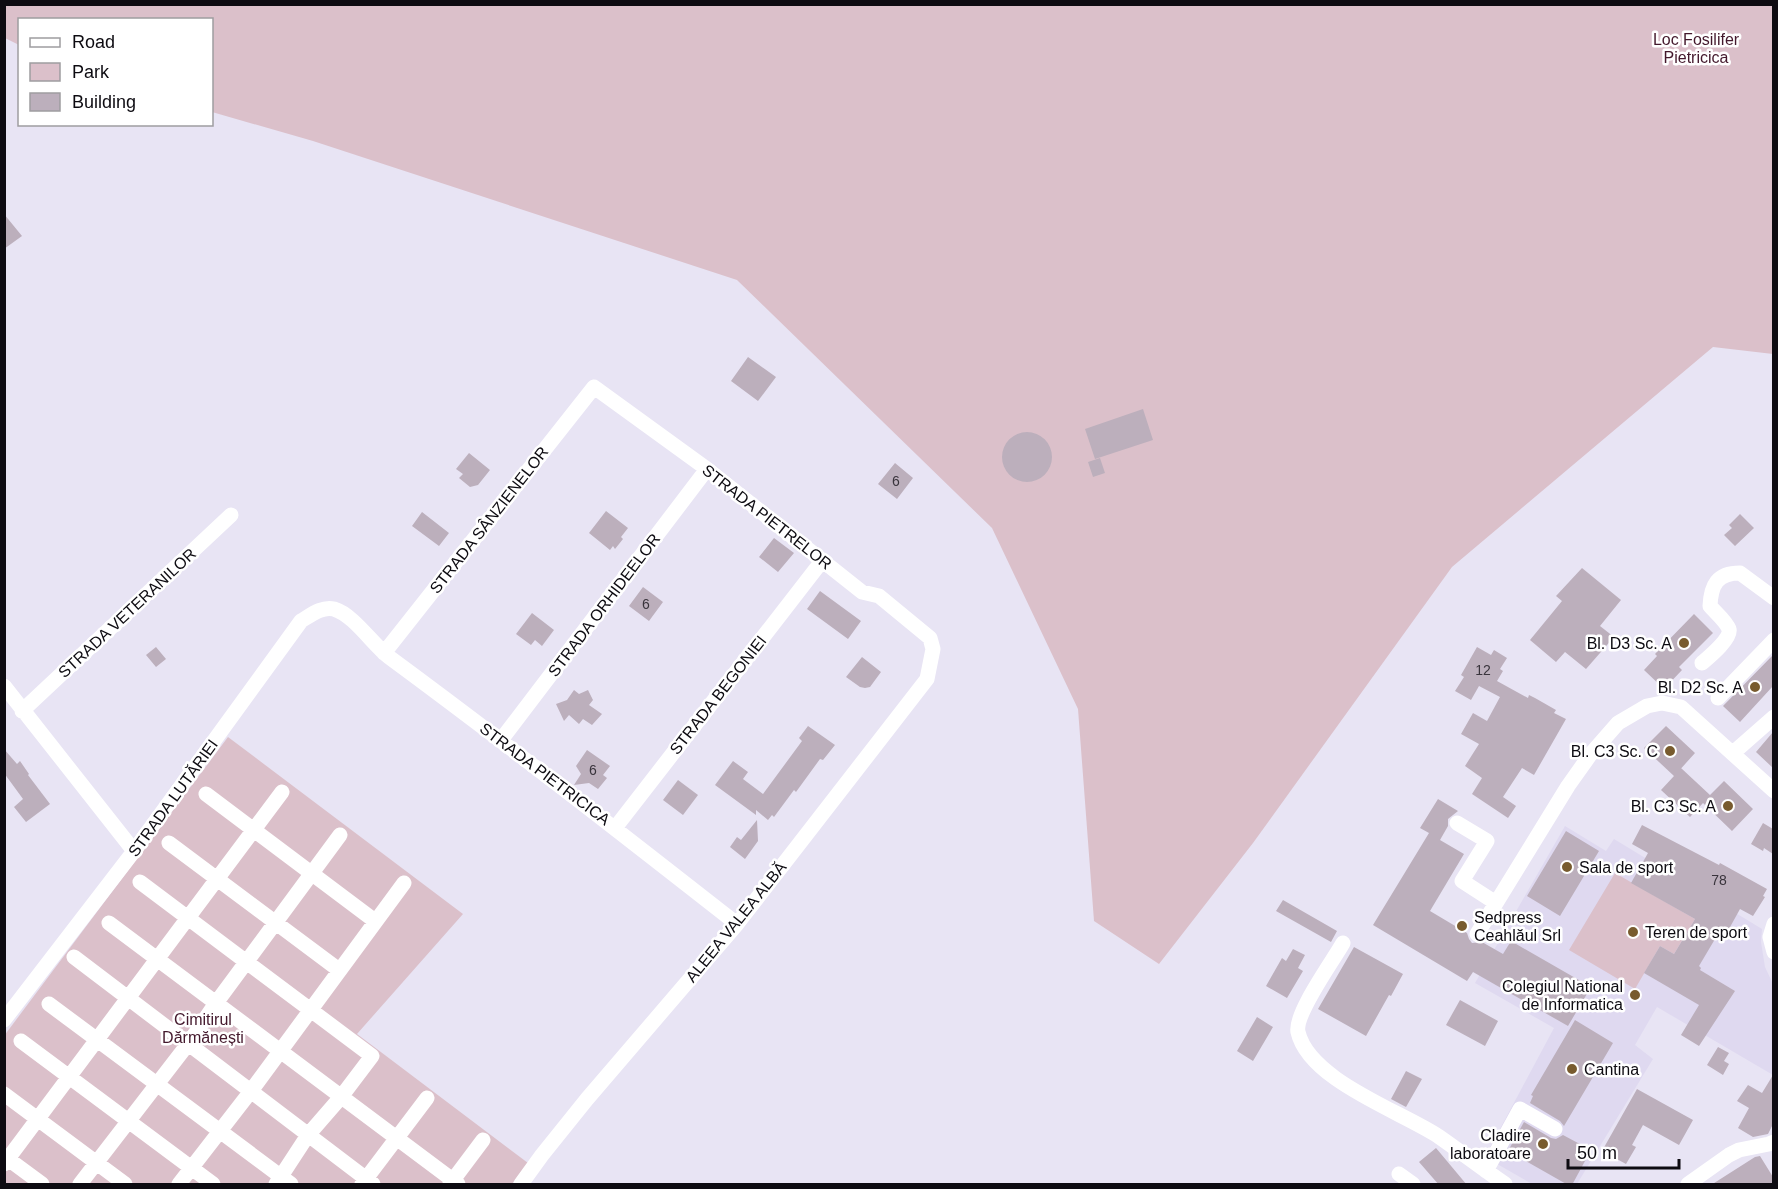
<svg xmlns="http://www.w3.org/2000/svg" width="1778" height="1189" viewBox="0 0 1778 1189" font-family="Arial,sans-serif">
	<rect width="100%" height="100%" fill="#e8e4f4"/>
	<path fill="#dfd9f0" d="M1565,826L1606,851L1614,839L1762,929L1761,942L1765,967L1773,984V1075L1657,1007L1635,1045L1653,1059L1577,1184H1532L1485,1157L1554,1028L1475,983Z"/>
	<path fill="#dbc0ca" d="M4,5H1773V354L1713,347L1452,567L1253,843L1159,964L1094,921L1078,709L992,528L737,280L313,141L212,112V20H20L19,45L5,38Z
		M228,737L463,914L357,1034L528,1163L512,1184H5L4,1036Z
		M1615,873L1695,919L1674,954L1660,946L1635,989L1569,950Z"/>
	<path fill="#bcafbc" d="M4,214L22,236L4,249Z
		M748,357L776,377L758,401L731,381Z
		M1143,409L1153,440L1095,459L1085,429Z
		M1002 457a25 25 0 1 1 50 0a25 25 0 1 1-50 0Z
		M469,453L490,470L478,485L470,487L459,478L463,474L456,469Z
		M1100,458L1105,473L1093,477L1088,462Z
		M895,463L913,478L897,499L878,484Z
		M606,511L628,528L621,537L623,539L615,549L613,546L610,550L589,533Z
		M422,512L449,533L439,546L412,526Z
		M1740,514L1754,528L1735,546L1724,535L1732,528L1729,525Z
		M774,538L794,553L778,572L759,557Z
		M1582,568L1621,600L1600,626L1614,637L1586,669L1565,652L1556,662L1530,640L1562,601L1556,596Z
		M643,587L663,602L649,621L629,606Z
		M820,591L861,621L848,639L807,609Z
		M532,613L554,630L542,646L535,640L531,645L516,634Z
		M1694,614L1713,633L1679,667L1682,670L1664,689L1644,670L1657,656L1655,654Z
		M156,647L166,659L156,667L146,655Z
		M1477,647L1491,655L1494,650L1507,658L1500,669L1503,671L1497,681L1528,698L1529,695L1535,698L1556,710L1554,713L1566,719L1534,775L1522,768L1503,797L1516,806L1508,818L1472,794L1482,778L1465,766L1479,744L1461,734L1473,713L1487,721L1500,697L1479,686L1471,700L1455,691L1464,677L1461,675Z
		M1773,655V686L1740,722L1723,706Z
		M862,657L881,672L870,687L865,688L860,687L846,677Z
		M574,690L579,694L588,690L593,700L589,705L602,714L592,725L583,719L579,724L569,715L564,721L556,704L567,700Z
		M808,726L835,745L823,760L820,759L796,792L794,790L774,817L772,815L768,820L756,810V815L715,785L733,761L748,772L743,779L763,794L802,741L799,738Z
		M1666,726L1695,753L1677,773L1681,768L1710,795L1724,781L1753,809L1732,831L1703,803L1690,817L1661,790L1674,776L1644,748Z
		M1773,732V768L1756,752Z
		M4,749L17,764L20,761L29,774L28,775L50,804L26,822L14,807L23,799L4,773Z
		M587,750L610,766L603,775L607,778L598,789L589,783L574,785L581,774L576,766Z
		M678,780L698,795L683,815L663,800Z
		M1438,799L1458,811L1448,819V826L1440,840L1464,854L1430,911L1467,933L1469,939L1472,943L1482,942L1503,954L1511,941L1591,987L1568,1026L1473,972L1467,981L1373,925L1429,833L1420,828Z
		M757,820L758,841L745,859L730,847L737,837L741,840Z
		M1763,823L1773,829V854L1764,848L1763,851L1751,844Z
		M1642,825L1719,865L1720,863L1767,889L1763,896L1765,897L1753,916L1740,909L1724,938L1718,934L1699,966L1701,968L1700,970L1735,991L1699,1046L1681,1035L1699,1005L1644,973L1660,946L1674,954L1695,919L1631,883L1648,853L1632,844Z
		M1566,831L1599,851L1560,916L1527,896Z
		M1283,900L1337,931L1331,942L1276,911Z
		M1354,947L1403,974L1391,996L1389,995L1366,1036L1318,1009Z
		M1293,949L1305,955L1298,968L1303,971L1287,998L1266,986L1282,958L1286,961Z
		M1460,1000L1498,1021L1485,1046L1446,1025Z
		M1257,1017L1273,1027L1253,1061L1237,1051Z
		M1575,1020L1613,1043L1564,1126L1560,1121L1530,1103L1533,1096L1531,1095Z
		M1718,1047L1729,1053L1724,1061L1729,1064L1723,1075L1707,1065Z
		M1406,1071L1422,1079L1406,1107L1391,1099Z
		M1773,1075V1124L1768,1134L1753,1137L1738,1128L1749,1108L1737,1101L1748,1085L1762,1093Z
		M1637,1089L1693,1120L1679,1145L1643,1125L1632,1145L1636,1147L1626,1164L1602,1151Z
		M1524,1122L1551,1138L1556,1139L1563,1135L1591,1150L1572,1185H1568L1508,1151Z
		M1436,1148L1467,1185H1439L1419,1162Z
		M1760,1156L1773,1177V1185H1711L1755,1157Z"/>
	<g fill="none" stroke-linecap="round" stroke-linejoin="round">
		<path stroke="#fff" stroke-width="15" d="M384,653L594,387L707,469L862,592L879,596L930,638L933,649L927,679L737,924L587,1099L542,1155L521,1184
			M1702,663C1709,657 1732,638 1729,629C1726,621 1715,612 1710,606C1711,585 1717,573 1740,573L1774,598
			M4,686L134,851
			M1718,698L1774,640
			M22,711L231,515
			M501,740L707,469
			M1733,753L1774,717
			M206,794L375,921
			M1457,823L1487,841L1462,881L1496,903
			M615,828L822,561
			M169,843L339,970
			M140,882L372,1056L341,1097L308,1135L276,1184
			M109,923L458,1184
			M1774,924L1770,937L1774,952
			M1477,934L1568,786L1590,755L1618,723L1647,706L1662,703L1681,707L1774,791
			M1343,943C1333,961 1294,1014 1298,1032C1309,1080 1400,1111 1438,1136C1461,1152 1483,1169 1505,1184
			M74,957L373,1184
			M49,1004L291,1184
			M4,1020L134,851L301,621C311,615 322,606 334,609C354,615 373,645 389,657C507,744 622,834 737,924
			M21,1041L213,1184
			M4,1094L125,1184
			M4,1156L42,1184
			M4,1164L282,792
			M1486,1171L1520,1109L1555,1129
			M1399,1174L1413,1184
			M80,1184L188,1044L216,1003L340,835
			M179,1184L251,1091L404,883
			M362,1184L427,1098
			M450,1184L483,1140
			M1688,1184L1729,1155L1739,1150L1769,1144L1774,1142"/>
	</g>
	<g fill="#785b2e" stroke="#fff" stroke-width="2">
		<circle cx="1684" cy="643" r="6"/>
		<circle cx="1755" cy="687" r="6"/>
		<circle cx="1670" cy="751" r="6"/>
		<circle cx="1728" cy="806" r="6"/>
		<circle cx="1567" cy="867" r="6"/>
		<circle cx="1462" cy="926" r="6"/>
		<circle cx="1633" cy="932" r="6"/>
		<circle cx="1635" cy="995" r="6"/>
		<circle cx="1572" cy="1069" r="6"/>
		<circle cx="1543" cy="1144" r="6"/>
	</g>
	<g text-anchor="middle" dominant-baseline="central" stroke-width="5" stroke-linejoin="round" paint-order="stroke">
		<g font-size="14" fill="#39343c">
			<text x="896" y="481">6</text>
			<text x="646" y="604">6</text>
			<text x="1483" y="670">12</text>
			<text x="593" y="770">6</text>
			<text x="1719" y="880">78</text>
		</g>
		<g font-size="16" fill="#43182c" stroke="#fff">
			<text x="1696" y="39">Loc Fosilifer<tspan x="1696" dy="18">Pietricica</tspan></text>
			<text x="203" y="1019">Cimitirul<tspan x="203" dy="18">Dărmănești</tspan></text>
		</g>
		<g font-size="16" fill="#0d0b11" stroke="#fff">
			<text transform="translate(767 517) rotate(38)">STRADA PIETRELOR</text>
			<text transform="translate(489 520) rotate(-52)">STRADA SÂNZIENELOR</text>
			<text transform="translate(604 605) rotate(-53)">STRADA ORHIDEELOR</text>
			<text transform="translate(127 613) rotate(-43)">STRADA VETERANILOR</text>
			<text transform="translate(718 695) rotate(-52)">STRADA BEGONIEI</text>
			<text transform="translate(545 774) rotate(37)">STRADA PIETRICICA</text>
			<text transform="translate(173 798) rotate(-54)">STRADA LUTĂRIEI</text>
			<text transform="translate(736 922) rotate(-51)">ALEEA VALEA ALBĂ</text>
		</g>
		<g font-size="16" fill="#0d0b11" stroke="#fff" text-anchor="end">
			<text x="1672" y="643">Bl. D3 Sc. A</text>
			<text x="1743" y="687">Bl. D2 Sc. A</text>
			<text x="1658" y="751">Bl. C3 Sc. C</text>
			<text x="1716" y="806">Bl. C3 Sc. A</text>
			<text x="1579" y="867" text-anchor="start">Sala de sport</text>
			<text x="1474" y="917" text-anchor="start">Sedpress<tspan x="1474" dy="18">Ceahlăul Srl</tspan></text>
			<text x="1645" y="932" text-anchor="start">Teren de sport</text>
			<text x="1623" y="986">Colegiul National<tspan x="1623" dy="18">de Informatica</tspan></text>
			<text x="1584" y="1069" text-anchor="start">Cantina</text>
			<text x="1531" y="1135">Cladire<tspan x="1531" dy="18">laboratoare</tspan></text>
		</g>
	</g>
	<rect width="1778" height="1189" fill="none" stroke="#0d0b11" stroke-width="12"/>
	<rect x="18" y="18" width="195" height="108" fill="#ffffff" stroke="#9e9da0" stroke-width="1.5"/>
	<rect x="30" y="38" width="30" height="9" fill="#ffffff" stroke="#9e9da0" stroke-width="1.5"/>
	<text x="72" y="48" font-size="18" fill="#0d0b11">Road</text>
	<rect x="30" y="63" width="30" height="18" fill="#dbc0ca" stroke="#9e9da0" stroke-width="1.5"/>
	<text x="72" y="78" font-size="18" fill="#0d0b11">Park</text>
	<rect x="30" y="93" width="30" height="18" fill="#bcafbc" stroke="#9e9da0" stroke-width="1.5"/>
	<text x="72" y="108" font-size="18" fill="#0d0b11">Building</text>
	<path d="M1568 1159v9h111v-9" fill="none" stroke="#0d0b11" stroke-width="3"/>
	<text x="1577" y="1159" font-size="18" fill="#0d0b11" stroke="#ffffff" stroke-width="4.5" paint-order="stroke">50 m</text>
</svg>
